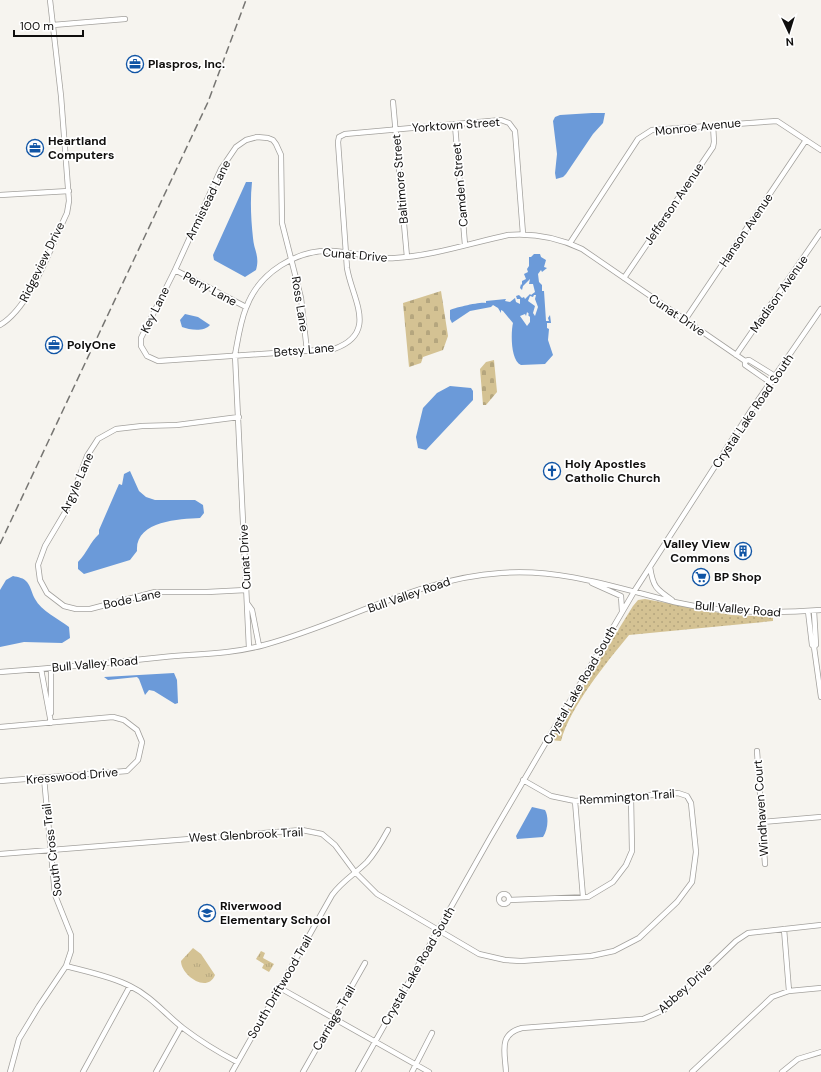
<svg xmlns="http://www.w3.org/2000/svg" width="821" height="1072" viewBox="0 0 821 1072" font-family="'DM Sans',sans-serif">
	<defs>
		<pattern id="grass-dots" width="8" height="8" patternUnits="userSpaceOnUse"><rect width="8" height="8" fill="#d4c293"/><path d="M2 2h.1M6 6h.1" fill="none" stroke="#b5a67e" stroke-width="1.8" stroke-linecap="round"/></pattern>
		<pattern id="cemetery-stones" width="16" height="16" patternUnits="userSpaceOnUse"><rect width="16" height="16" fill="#d4c293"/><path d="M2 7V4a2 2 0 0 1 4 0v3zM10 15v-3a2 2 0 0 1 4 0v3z" fill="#b5a67e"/></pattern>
		<pattern id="park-tufts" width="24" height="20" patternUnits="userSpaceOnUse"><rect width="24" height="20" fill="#d4c293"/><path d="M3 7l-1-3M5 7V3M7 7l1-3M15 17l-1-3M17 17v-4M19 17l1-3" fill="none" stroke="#b5a67e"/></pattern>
	</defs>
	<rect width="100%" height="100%" fill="#f6f4ef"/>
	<path fill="url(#grass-dots)" d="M645,599L731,615L773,617V621L629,635C606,663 570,707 561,741L550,740L633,606L638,600Z"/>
	<path fill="url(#cemetery-stones)" d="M441,291L448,336L443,350L423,357L421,363L409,367L403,303Z
		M494,360L497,392L486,405H483L480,369L486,362Z"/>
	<path fill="url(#park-tufts)" d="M193,948L201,954L215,975C207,994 181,975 181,961Z
		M261,951L265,953L263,958L274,964L269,972L262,968L264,964L256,959Z"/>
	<path fill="#6b9ad9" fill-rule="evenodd" d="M592,113H605L603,123L593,134L566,174L563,177L556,179L555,173L557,154L553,121L555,117L560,115Z
		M246,182H252C250,201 251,219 253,238C254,251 260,256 256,270L245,277L214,260L213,255Z
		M534,254H540L541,257L546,260L544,267L547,268L542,272L541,270L538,274L539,282L542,285V291H544L546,321H549L548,318L550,315L551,323H547V328L549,329L548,340L553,355L545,364L521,365C510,360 511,331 513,323L503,311L501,310V313L498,308L493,305L491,307L470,311L452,323L450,319V310C453,308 482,301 486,303V301L506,299L505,301L510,302L515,298L516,302L520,304V299H517L516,296L519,295L522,298L524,297L525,299L530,294L531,295L535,292L533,284H529L530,279L523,286L522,290L520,288L521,284L522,285V281L526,279L524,274L528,272L527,269L529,266V257H531ZM534,295H536L535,299L538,307L535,316L533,313L535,306L528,301L530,296L533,297ZM527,312L529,314L528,315L530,317V322L527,326L520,316L525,314L526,316Z
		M185,314L198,317L210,325C204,332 190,330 182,327L180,320Z
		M450,386L471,388L473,391V400L426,450L418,448L416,437L423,408L437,393Z
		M130,471L139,491L146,497L155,500H195L203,505L204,513L200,518C179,519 135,521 137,551L130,560L84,574L78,569V562C87,553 90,542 99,534V530L119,484L122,485L124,474Z
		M13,576C18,577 24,578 27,582C31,587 32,594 35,599C41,611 59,619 69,627L70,638L62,643L24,642L0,647V590L6,580Z
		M174,673L177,680L178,703L175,704L154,691L149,690L145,695L139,679L137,677L108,680L104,677Z
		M532,807L545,810C549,817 548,830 543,837L517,839L516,836Z"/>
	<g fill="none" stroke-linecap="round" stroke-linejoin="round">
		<g stroke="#a3a19d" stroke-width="6">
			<path id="minor" d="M53,25L125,19
				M393,102L407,257
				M455,125L465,245
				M0,195L69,191
				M570,243L638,139L652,130L777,121L821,150
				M175,270L246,307
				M624,278L713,147L714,142L713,125
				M685,320L806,140
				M0,325C31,307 51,246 67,213L69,201L61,96L50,0
				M307,351L301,298L282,223L281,155L276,144L273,140L268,138L257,137L246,140L236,147L221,169L175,270L141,338V346L147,356L158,361L334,349C379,333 352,299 347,268L338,142L339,137L345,134L501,120L509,123L515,131L523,234
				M736,355L821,232
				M745,361L749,360L775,376
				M239,417L177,425L142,426L116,429L98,439L87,456L67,509L45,546L38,565L40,580L47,593L64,606L76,609H90L155,592H207L246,590
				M650,567C653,587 656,589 672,600
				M592,583L621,596L622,611
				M247,603L252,610L259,646
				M808,611L812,645L814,647
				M814,611L816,645L814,647L821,697
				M249,648L235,355C238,339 240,323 246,308C259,272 297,249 334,251C355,252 374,260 395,258C432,256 471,243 508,235C533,233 559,238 582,249L745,361V365L771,383
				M51,668V713
				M41,669L51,723
				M0,672C55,668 109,663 164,657C197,654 232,654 264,645C343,624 418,578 501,573C560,568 618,588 674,602C722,613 772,614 821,610
				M0,727L113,717L124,720L137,730L142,742L138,760L127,771L0,781
				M757,751L765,864
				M575,801L583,897
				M762,822L821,817
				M0,854L302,830L322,834L335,845L355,872L377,894L479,954L505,960L521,961L591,956L614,951L639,938L677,902L692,882L696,852L691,803L687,796L678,793L575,801L551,796L523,780
				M499 899a5 5 0 1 1 10 0a5 5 0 1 1-10 0Z
				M509,900L588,897L613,882L626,865L632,851L631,797
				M784,929L789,991
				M66,966C88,972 110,976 130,986C151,996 165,1014 183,1028C200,1041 218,1052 237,1062
				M280,988L429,1072
				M10,1072L19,1039L39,1006L66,966L71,951V935L55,895L44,778
				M83,1072L130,986
				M156,1072L181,1027
				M232,1072L332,895C342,881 355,874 367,862C376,852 382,841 388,830
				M303,1072L365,963
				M358,1072L490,838L635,590L752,409L821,309
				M412,1072L432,1033
				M506,1072C505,1052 498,1034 522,1028L643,1019L664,1010L736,941L748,933L821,925
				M692,1072L772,997L789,991L821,988
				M782,1072L798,1059L821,1052"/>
		</g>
		<use href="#minor" stroke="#fff" stroke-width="4.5"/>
		<path stroke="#767572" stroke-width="1.5" stroke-dasharray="8 4" stroke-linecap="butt" d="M0,544L208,102L246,0"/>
	</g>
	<defs>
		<g id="office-ring" transform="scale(0.9)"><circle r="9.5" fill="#fff" stroke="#1155a5" stroke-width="1.5"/><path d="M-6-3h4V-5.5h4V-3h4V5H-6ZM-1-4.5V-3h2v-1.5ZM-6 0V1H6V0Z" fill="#1155a5"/></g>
		<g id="church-ring" transform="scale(0.9)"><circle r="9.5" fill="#fff" stroke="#1155a5" stroke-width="1.5"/><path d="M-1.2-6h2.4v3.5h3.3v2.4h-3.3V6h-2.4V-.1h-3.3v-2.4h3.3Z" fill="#1155a5"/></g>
		<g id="building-ring" transform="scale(0.9)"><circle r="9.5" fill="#fff" stroke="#1155a5" stroke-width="1.5"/><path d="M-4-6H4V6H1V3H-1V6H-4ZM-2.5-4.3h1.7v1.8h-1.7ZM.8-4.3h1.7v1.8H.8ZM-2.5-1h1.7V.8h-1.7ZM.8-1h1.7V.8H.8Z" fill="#1155a5"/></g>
		<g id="supermarket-ring" transform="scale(0.9)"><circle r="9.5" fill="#fff" stroke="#1155a5" stroke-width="1.5"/><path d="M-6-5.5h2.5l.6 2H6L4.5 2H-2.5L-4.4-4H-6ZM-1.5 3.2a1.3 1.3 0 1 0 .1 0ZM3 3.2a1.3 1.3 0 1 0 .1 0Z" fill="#1155a5"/></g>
		<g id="school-ring" transform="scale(0.9)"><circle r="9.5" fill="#fff" stroke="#1155a5" stroke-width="1.5"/><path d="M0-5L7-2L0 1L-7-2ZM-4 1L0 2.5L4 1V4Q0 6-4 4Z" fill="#1155a5"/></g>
	</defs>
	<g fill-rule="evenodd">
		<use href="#office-ring" x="135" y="64"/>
		<use href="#office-ring" x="35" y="148"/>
		<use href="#office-ring" x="54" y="345"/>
		<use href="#church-ring" x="552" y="471"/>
		<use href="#building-ring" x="743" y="551"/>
		<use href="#supermarket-ring" x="701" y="577"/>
		<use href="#school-ring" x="207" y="913"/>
	</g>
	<g text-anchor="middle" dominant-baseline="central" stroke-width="3.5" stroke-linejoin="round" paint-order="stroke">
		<g font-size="12" font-weight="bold" fill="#0f0e0d" stroke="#fff" text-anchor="start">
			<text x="148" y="64">Plaspros, Inc.</text>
			<text x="48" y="141">Heartland<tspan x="48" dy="14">Computers</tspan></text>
			<text x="67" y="345">PolyOne</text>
			<text x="565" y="464">Holy Apostles<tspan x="565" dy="14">Catholic Church</tspan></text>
			<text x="730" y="544" text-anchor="end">Valley View<tspan x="730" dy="14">Commons</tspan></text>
			<text x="714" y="577">BP Shop</text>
			<text x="220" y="906">Riverwood<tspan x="220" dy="14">Elementary School</tspan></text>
		</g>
		<g font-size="12" fill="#0f0e0d" stroke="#fff">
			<text transform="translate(456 125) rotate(-4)">Yorktown Street</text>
			<text transform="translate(698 127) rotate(-6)">Monroe Avenue</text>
			<text transform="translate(400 179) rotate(-95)">Baltimore Street</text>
			<text transform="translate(460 185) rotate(-95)">Camden Street</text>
			<text transform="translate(208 200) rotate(-64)">Armistead Lane</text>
			<text transform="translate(674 204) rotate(-56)">Jefferson Avenue</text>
			<text transform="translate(746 230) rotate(-56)">Hanson Avenue</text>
			<text transform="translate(355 255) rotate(5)">Cunat Drive</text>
			<text transform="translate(42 262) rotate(-64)">Ridgeview Drive</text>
			<text transform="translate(210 289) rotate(28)">Perry Lane</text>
			<text transform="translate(779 294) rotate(-55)">Madison Avenue</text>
			<text transform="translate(300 304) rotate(81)">Ross Lane</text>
			<text transform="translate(155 310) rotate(-64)">Key Lane</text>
			<text transform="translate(677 315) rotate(34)">Cunat Drive</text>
			<text transform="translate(304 350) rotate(-5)">Betsy Lane</text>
			<text transform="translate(753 411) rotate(-56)">Crystal Lake Road South</text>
			<text transform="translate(77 483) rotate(-66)">Argyle Lane</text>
			<text transform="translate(245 557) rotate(-93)">Cunat Drive</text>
			<text transform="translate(409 595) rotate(-19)">Bull Valley Road</text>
			<text transform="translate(132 599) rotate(-12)">Bode Lane</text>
			<text transform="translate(738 609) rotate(5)">Bull Valley Road</text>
			<text transform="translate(95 664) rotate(-5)">Bull Valley Road</text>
			<text transform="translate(580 685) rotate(-60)">Crystal Lake Road South</text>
			<text transform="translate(72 776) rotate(-5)">Kresswood Drive</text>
			<text transform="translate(627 797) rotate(-4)">Remmington Trail</text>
			<text transform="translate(761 808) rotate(-94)">Windhaven Court</text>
			<text transform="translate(246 835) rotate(-3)">West Glenbrook Trail</text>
			<text transform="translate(52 850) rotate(-97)">South Cross Trail</text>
			<text transform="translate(418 966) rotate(-60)">Crystal Lake Road South</text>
			<text transform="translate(280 987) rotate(-60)">South Driftwood Trail</text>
			<text transform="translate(685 988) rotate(-42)">Abbey Drive</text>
			<text transform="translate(334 1018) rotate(-60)">Carriage Trail</text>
		</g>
	</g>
	<g transform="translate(789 32) rotate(176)" stroke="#ffffff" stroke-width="3" paint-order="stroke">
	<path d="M0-3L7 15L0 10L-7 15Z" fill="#0f0e0d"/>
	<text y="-6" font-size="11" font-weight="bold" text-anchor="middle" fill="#0f0e0d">N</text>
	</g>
	<path d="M14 30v6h69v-6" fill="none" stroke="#0f0e0d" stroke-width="2"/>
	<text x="20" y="30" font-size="12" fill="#0f0e0d" stroke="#ffffff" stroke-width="3" paint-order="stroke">100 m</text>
</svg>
